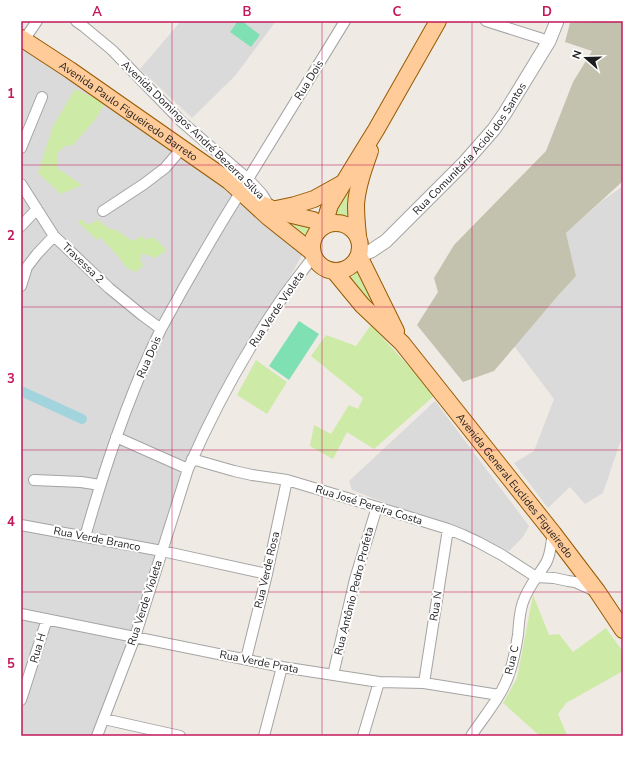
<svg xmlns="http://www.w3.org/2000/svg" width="644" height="757" viewBox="0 0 644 757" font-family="'Nunito Sans',sans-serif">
	<rect width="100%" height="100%" fill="#efeae3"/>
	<path fill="#dbdada" d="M181,21H276L235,76L192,118L140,69Z
		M21,47L142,117L230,192L302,255L230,385L185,474L148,610L95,736H21Z
		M623,186V434L603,493L585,504L570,487L548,508L514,463L534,451L554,399L514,346L576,276L566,233L602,201Z
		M435,401L529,526L523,537L509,551L352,490L349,481Z"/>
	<path fill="#c3c2ae" d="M623,21V181L566,233L576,276L557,297L494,371L463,382L417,325L438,292L434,278L454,245L546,151L573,82L592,51L565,42L570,23Z"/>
	<path fill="#cdeaa7" d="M75,89L105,103L95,120L72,146L67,145L57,153V168L82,185L61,194L38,173L53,126Z
		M360,158L350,223L342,221H328Z
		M277,213L320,217L312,231L309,244Z
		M81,219L88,225L98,220L108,228L118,231L132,241L142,236L146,240L153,237L167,250L155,258L142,253L140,259L143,266L136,272L127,268L116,254L100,237L97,240L78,222Z
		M362,263L388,319L342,276C353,274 355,272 362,263Z
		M371,325L435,395L374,449L347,432L333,459L310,446L314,425L331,434L349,405L358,409L363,398L311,356L326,335L356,346Z
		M256,360L287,382L267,414L237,395Z
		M533,595L549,635L559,634L573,652L606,628L623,652V671L566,703L558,714L567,735L568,736H540L503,703L517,678Z"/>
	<path fill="#7fe0b4" d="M238,21H242L260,35L251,47L230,32Z
		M299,321L319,334L289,380L269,366Z"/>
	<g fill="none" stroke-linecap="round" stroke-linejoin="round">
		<path stroke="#a2d4de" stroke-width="10" d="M21,391L82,419"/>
		<g stroke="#a4a4a4" stroke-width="12">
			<path id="minor" d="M76,21L83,26L112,50L182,122L248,179L262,194L270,207
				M486,21L549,41
				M24,40L37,21
				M21,148L42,97
				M248,179L345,21
				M21,184L54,236L109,288L142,315L161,329
				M103,211L144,184L165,168L182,148
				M21,226L37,209
				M21,286L27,267L37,254L54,236
				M116,437L188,469
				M192,459L234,471L252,475L287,480L377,507L448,529L463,535L478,542L502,555L536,577L554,578L568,581L575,582L595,591
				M34,480L81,482L100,485
				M21,525L162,551L267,574
				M85,537C105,466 128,396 161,329C168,316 176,302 183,289C202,256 221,222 242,190
				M21,614L282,667L379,682L424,683L499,695
				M246,659L267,574L287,480
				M333,675L355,579L377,507
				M424,683L448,529
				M21,700L47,619
				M104,719L180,736
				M97,736L135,637L188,469C212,414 241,360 274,310C286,292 300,274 314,256
				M264,736L282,667
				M363,736L379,682
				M471,736C485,715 503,695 510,671C514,659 516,647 518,635C519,624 519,613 523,602C528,587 538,576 546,563C551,554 551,543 553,533"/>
		</g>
		<g stroke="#a4a4a4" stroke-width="15">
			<g id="tertiary">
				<path id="s1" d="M359,256L371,251L386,241L465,162L494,129L505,113L549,41L557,21"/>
			</g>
		</g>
		<g stroke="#975a00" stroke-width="18">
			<g id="primary">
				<path id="s2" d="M21,38L70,70L229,181L268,217L312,252"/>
				<path d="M260,203L272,209L292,215L313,220L324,226"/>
				<path d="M276,209L295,205L314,199L341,184"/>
				<circle cx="336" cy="247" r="24"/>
				<path d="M327,224L326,218L330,205L363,151L376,130L438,21"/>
				<path d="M358,236C357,226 356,215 356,205C357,187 364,168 370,151"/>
				<path d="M359,256L396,331"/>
				<path id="s3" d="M334,271L362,305L402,343L553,533L597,591L623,630"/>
			</g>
		</g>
		<use href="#minor" stroke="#fff" stroke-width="10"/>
		<use href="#tertiary" stroke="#fff" stroke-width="13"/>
		<use href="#primary" stroke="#fecb99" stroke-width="16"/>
	</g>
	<path fill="none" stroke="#c2185b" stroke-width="1" stroke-opacity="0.55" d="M172,21V736M322,21V736M472,21V736M21,165H623M21,307H623M21,450H623M21,592H623"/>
	<g text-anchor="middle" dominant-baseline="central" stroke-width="4" stroke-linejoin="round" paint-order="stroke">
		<g font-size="11" fill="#1d1d1d" stroke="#fff">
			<text transform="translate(309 80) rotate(-58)">Rua Dois</text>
			<text stroke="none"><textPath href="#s2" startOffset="130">Avenida Paulo Figueiredo Barreto</textPath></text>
			<text transform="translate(193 130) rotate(44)">Avenida Domingos André Bezerra Silva</text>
			<text stroke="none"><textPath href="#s1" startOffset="156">Rua Comunitária Acioli dos Santos</textPath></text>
			<text transform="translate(83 263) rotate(44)">Travessa 2</text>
			<text transform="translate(277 309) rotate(-56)">Rua Verde Violeta</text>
			<text transform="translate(149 357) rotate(-66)">Rua Dois</text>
			<text stroke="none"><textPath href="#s3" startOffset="281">Avenida General Euclides Figueiredo</textPath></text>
			<text transform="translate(369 505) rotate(17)">Rua José Pereira Costa</text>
			<text transform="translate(97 539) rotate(11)">Rua Verde Branco</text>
			<text transform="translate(267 570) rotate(-77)">Rua Verde Rosa</text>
			<text transform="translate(354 591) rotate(-76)">Rua Antônio Pedro Profeta</text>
			<text transform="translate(145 603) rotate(-72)">Rua Verde Violeta</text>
			<text transform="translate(436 606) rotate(-81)">Rua N</text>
			<text transform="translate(38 648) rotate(-73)">Rua H</text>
			<text transform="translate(512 660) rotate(-77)">Rua C</text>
			<text transform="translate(259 662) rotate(11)">Rua Verde Prata</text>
		</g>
	</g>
	<rect width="644" height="757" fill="none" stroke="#ffffff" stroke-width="44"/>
	<g transform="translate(586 58) rotate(290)" stroke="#ffffff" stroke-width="3" paint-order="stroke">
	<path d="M0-3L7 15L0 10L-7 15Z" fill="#1d1d1d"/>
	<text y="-6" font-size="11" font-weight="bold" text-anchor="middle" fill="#1d1d1d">N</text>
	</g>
	<rect x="22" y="22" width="600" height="713" fill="none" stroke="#c2185b" stroke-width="1.5"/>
	<g font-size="13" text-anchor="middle" font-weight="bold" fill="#c2185b">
		<text x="97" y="16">A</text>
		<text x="247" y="16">B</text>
		<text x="397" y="16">C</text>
		<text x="547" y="16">D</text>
		<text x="11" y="98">1</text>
		<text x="11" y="240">2</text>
		<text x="11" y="383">3</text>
		<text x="11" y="526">4</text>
		<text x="11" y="668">5</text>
	</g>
</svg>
